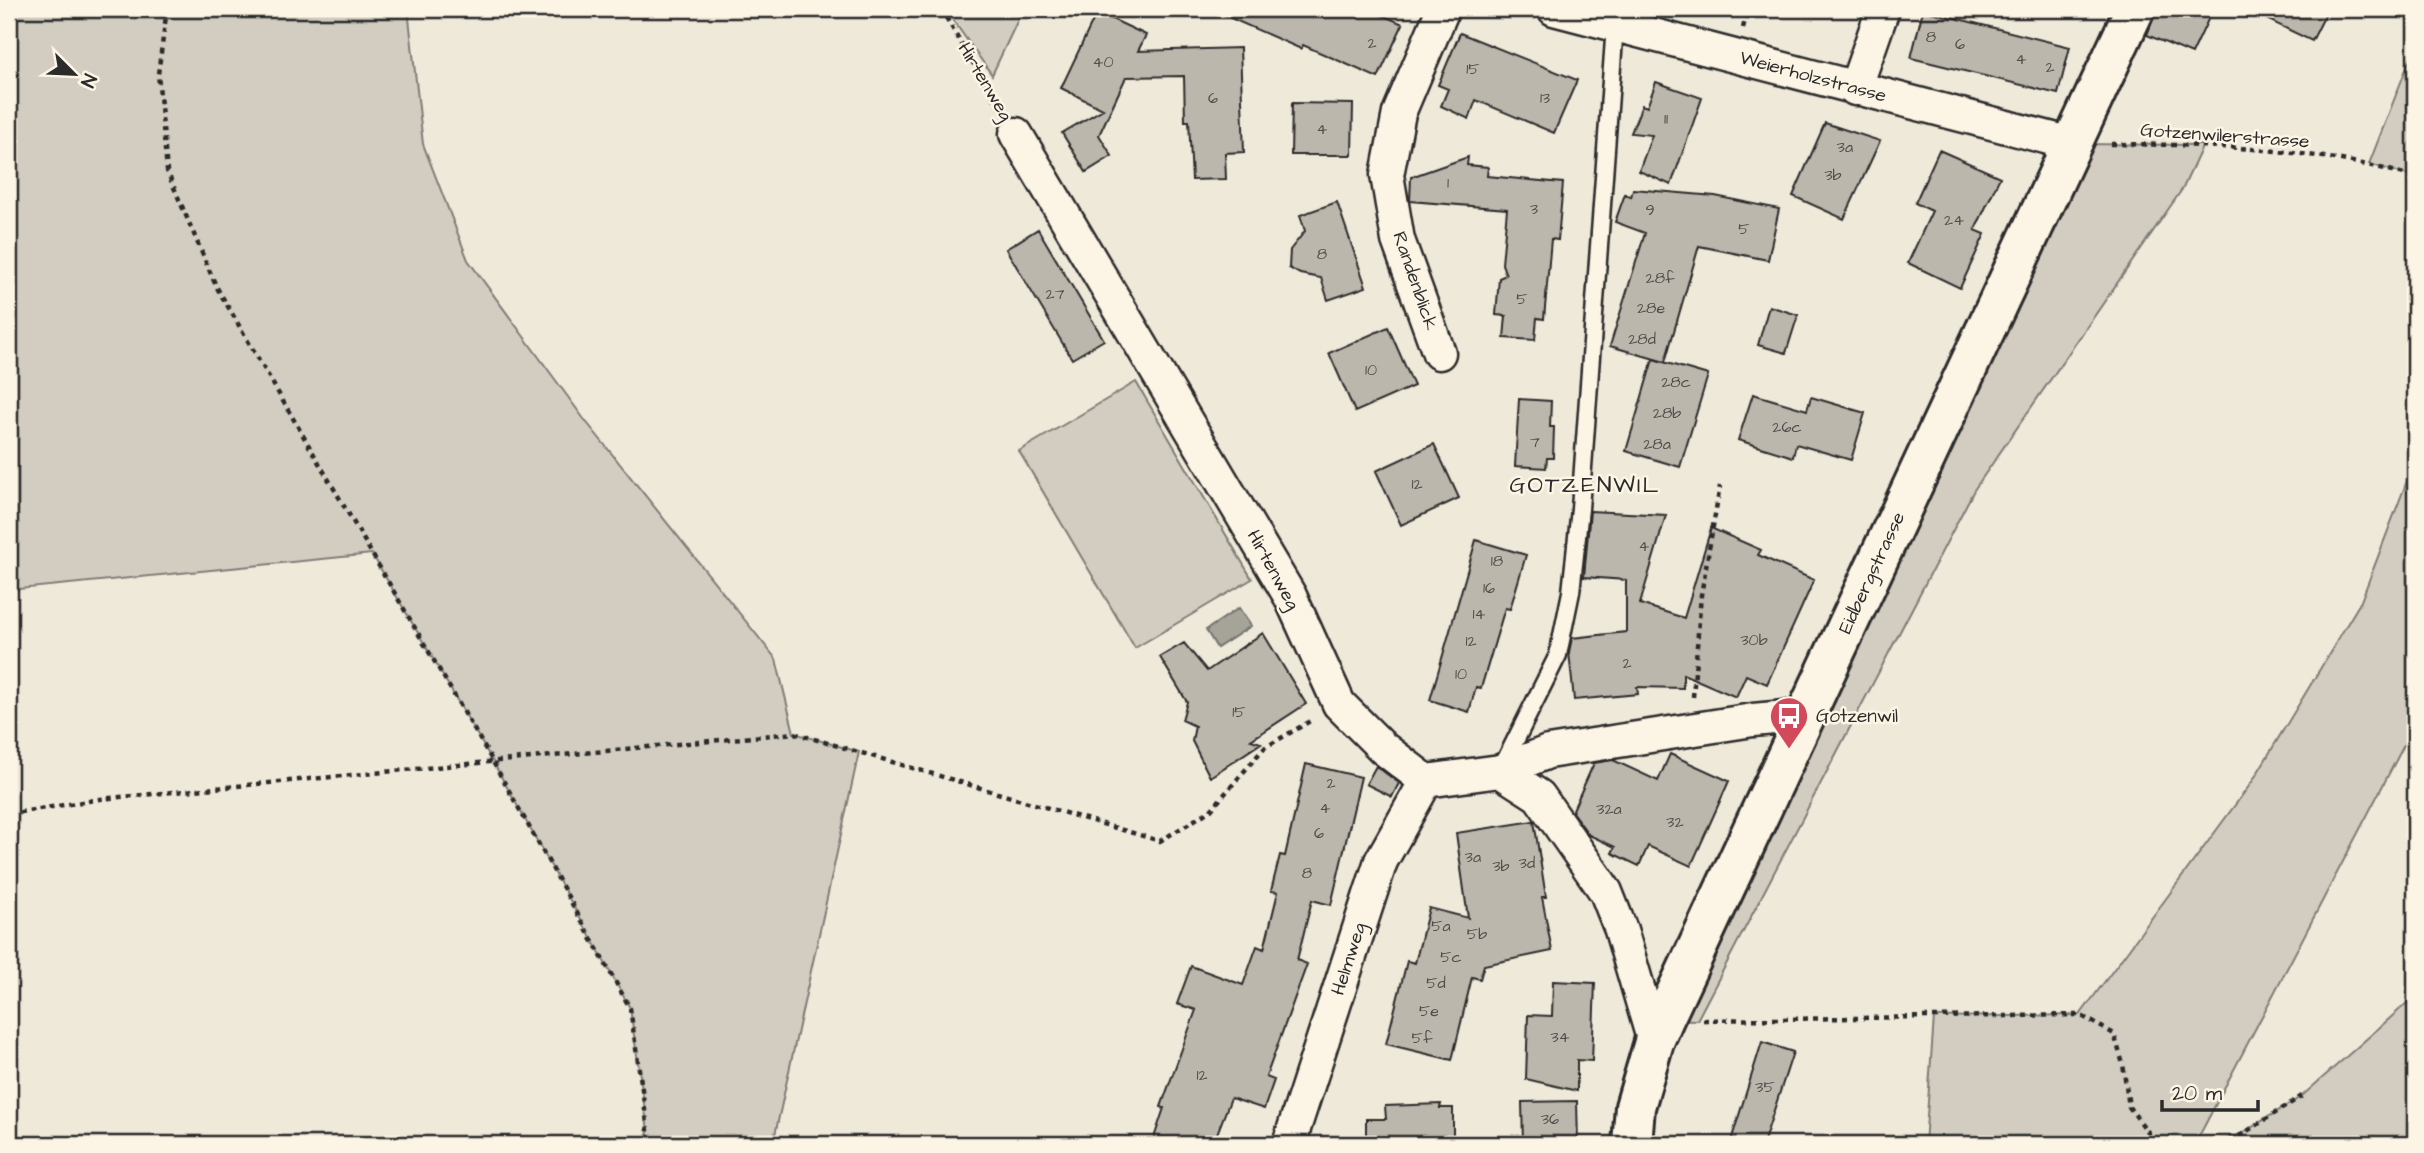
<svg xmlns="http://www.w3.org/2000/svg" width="2424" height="1153" viewBox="0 0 2424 1153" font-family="'Architects Daughter',sans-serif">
	<rect width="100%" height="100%" fill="#efe9da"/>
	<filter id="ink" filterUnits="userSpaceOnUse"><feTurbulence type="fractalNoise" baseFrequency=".0143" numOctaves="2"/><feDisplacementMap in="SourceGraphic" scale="14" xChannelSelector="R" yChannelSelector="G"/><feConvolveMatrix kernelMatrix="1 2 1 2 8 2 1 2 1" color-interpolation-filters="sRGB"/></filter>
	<g filter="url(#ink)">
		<path fill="#d2cdc0" stroke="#7e7c76" stroke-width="2" d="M9,9H408L423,144L468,260L584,419L776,659L794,733L859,752L773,1144H647L648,1130L630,1008L493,762L372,554L9,590Z
			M945,9H1023L992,75Z
			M2415,46V177L2369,164Z
			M2072,144L2203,145L2183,188L1974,490L1697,1020L1664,1019Z
			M1136,382L1252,579L1135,648L1019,451Z
			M2415,460V724L2195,1144H1925L1934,1017L2080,1015L2252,782L2361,601Z
			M2415,996V1144H2210L2241,1134L2302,1096Z"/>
		<path fill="#a6a399" stroke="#75736d" stroke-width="2" d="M1239,608L1251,626L1217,648L1206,630Z"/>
		<path fill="#bcb7ac" stroke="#2b2b2b" stroke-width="2" d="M1210,9H1368L1403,24L1378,78L1303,45L1301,49Z
			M2157,9H2213L2192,54L2147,35Z
			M2246,9H2328L2312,41Z
			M1923,10L2070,47L2058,94L1911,58Z
			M1097,12L1146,35L1138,51L1240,48L1244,152L1225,153L1226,179L1192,180L1189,121H1185L1184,76L1126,77L1099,135L1112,156L1086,172L1062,133L1103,109L1061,88Z
			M1460,33L1577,80L1554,133L1476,100L1469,119L1441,106L1448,89L1438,85Z
			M1656,82L1702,98L1671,185L1639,171L1652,135L1631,133L1642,105L1647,107Z
			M1292,103L1353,104L1352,155H1291Z
			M1825,123L1880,141L1844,219L1793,196Z
			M1939,150L2000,177L1975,230L1985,234L1960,288L1908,263L1932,211L1915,203Z
			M1468,157L1467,165L1488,167L1487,176L1563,183L1558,240L1551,239L1544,319L1537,318L1535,340L1504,338L1506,316L1496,315L1499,278L1506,275L1502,264L1507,209L1410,201L1411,177Z
			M1633,189L1715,196L1779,209L1768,260L1699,246L1665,362L1610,346L1645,233L1615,222L1625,194L1631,197Z
			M1337,202L1366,287L1328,300L1321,278L1300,274L1289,268L1290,250L1305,231L1300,215Z
			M1038,229L1104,340L1072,359L1006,249Z
			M1769,306L1798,315L1786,353L1758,345Z
			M1388,327L1414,386L1355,412L1329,353Z
			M1653,359L1708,375L1680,467L1626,451Z
			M1753,394L1807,410L1811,397L1865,413L1851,460L1796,444L1793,457L1738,440Z
			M1519,399L1551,401L1550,427H1554L1553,458H1547L1546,468L1515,466Z
			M1434,444L1459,498L1401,525L1376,471Z
			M1590,511L1666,515L1640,604L1684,618L1711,528L1761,550L1758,555L1814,580L1767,684L1746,675L1736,697L1683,674V688L1637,687L1638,694L1574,700L1569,652L1572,638L1626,632V580L1584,577Z
			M1476,540L1526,555L1510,609L1505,608L1481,688L1476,687L1469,712L1430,700Z
			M1263,633L1306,704L1251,740L1261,743L1210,777L1192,741L1195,726L1182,720L1187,702L1160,657L1184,643L1207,671Z
			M1670,754L1729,781L1691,866L1648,846L1639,866L1612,853L1615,847L1589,835L1572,812L1594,763L1613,760L1658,781Z
			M1306,764L1361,777L1331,905L1312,900L1297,960L1307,964L1266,1077L1274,1080L1264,1109L1231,1098L1213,1144H1152L1164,1108L1161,1107L1196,1010L1177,1004L1191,966L1243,985L1257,946L1264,949L1278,892L1271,891L1280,855L1285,856Z
			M1376,766L1399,783L1392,797L1366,784Z
			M1534,821L1546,897H1542L1552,951L1484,965L1480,979L1472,977L1452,1060L1386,1044L1407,961L1415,963L1429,908L1468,918L1456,833Z
			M1553,981L1595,983L1592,1061L1577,1060V1091L1526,1079L1528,1015L1552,1016Z
			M1762,1042L1793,1052L1763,1144H1730Z
			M1577,1101L1578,1144H1523L1522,1102Z
			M1441,1104L1440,1108H1453V1144H1366V1119H1386L1385,1106Z"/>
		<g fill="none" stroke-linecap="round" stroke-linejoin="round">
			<g stroke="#2b2b2b" stroke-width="21">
				<path id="lane" d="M1501,769L1558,655L1571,592L1580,509L1615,25"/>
			</g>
			<g stroke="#2b2b2b" stroke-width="37">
				<path id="street" d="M1554,9L2072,144
					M1855,89L1883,9
					M1016,134L1290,596L1339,704L1383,748L1426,781L1500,771L1548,752L1753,720L1806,715
					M1439,353L1398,240L1387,175L1399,113L1443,9
					M1500,771L1539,796L1606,892L1621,930L1654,1042
					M1289,1144L1381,861L1426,781"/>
			</g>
			<g stroke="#2b2b2b" stroke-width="44">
				<path id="secondary" d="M1632,1144L1635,1107L1654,1042L1664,1019L2135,9"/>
			</g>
			<path stroke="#2b2b2b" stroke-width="4.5" stroke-dasharray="5 5" stroke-linecap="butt" d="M167,9L158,74L167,171L216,286L493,762L630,1008L648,1130L647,1144
				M941,9L1001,110
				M1743,28L1748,9
				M2111,144C2215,145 2315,148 2415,177
				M1693,697L1701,595L1720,486
				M9,814L100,799L794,733L1160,841L1211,810L1264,748L1312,720
				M1703,1020L2080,1015L2114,1034L2123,1064L2129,1107L2154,1140L2170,1144
				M2210,1144L2241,1135L2302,1096"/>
			<use href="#lane" stroke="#fcf5e5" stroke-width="16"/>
			<use href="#street" stroke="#fcf5e5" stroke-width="32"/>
			<use href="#secondary" stroke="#fcf5e5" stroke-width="38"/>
		</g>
	</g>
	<defs>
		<g id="bus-pin" transform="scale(2.0125)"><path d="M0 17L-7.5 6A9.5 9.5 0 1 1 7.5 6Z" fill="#d1495b" stroke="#fcf5e5"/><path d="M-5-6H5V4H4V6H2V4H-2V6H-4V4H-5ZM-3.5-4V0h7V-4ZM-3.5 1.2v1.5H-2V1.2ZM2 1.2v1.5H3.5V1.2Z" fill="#fff"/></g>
	</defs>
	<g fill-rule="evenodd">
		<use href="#bus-pin" x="1789" y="716"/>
	</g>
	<g text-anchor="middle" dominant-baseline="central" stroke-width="5" stroke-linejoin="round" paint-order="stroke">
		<g font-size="16" fill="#4f4e4b">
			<text x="1931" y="37">8</text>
			<text x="1372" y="43">2</text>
			<text x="1960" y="44">6</text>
			<text x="2021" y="59">4</text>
			<text x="1103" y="62">40</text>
			<text x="2050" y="67">2</text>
			<text x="1473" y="69">15</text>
			<text x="1213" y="98">6</text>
			<text x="1545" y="98">13</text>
			<text x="1666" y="119">11</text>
			<text x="1322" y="129">4</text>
			<text x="1845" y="147">3a</text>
			<text x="1833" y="175">3b</text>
			<text x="1448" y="183">1</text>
			<text x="1534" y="209">3</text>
			<text x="1650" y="210">9</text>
			<text x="1954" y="220">24</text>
			<text x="1744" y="229">5</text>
			<text x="1322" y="254">8</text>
			<text x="1660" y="278">28f</text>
			<text x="1055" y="294">27</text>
			<text x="1522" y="299">5</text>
			<text x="1651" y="308">28e</text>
			<text x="1642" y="339">28d</text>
			<text x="1371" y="370">10</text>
			<text x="1676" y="382">28c</text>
			<text x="1667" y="413">28b</text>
			<text x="1787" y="427">26c</text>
			<text x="1535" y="442">7</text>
			<text x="1657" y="444">28a</text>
			<text x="1417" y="484">12</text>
			<text x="1644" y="546">4</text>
			<text x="1497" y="561">18</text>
			<text x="1489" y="588">16</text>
			<text x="1479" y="614">14</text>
			<text x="1754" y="640">30b</text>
			<text x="1471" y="641">12</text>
			<text x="1627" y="663">2</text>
			<text x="1461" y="674">10</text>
			<text x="1239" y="712">15</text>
			<text x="1331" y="783">2</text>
			<text x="1325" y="808">4</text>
			<text x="1609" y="809">32a</text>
			<text x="1675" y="822">32</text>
			<text x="1319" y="833">6</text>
			<text x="1473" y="857">3a</text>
			<text x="1527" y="863">3d</text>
			<text x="1501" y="866">3b</text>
			<text x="1307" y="873">8</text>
			<text x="1441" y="926">5a</text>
			<text x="1477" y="934">5b</text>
			<text x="1451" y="957">5c</text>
			<text x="1436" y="983">5d</text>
			<text x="1429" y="1011">5e</text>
			<text x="1560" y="1037">34</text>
			<text x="1422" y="1038">5f</text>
			<text x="1202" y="1075">12</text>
			<text x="1765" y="1087">35</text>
			<text x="1550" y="1119">36</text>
		</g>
		<g font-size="19" fill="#2b2b2b" stroke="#fcf5e5">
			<text transform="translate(1813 77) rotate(15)">Weierholzstrasse</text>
			<text transform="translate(985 82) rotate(59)">Hirtenweg</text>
			<text transform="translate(2225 136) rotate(4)">Gotzenwilerstrasse</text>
			<text transform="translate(1415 281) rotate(71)">Randenblick</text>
			<text transform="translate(1273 570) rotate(61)">Hirtenweg</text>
			<text transform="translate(1872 573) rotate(-65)">Eidbergstrasse</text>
			<text transform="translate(1349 959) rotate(-72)">Helmweg</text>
		</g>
		<g font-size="19" fill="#2b2b2b" stroke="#fcf5e5" text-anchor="start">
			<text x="1816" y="716">Gotzenwil</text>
		</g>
		<g font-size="23" letter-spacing="2" fill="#2b2b2b" stroke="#fcf5e5">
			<text x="1585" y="485">GOTZENWIL</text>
		</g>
	</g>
	<rect width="2424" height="1153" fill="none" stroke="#fcf5e5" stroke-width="35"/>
	<rect x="18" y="18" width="2389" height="1118" fill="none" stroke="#2b2b2b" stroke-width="2.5" filter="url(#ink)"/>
	<g transform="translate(74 74) rotate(114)" stroke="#fcf5e5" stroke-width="5" paint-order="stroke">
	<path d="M0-5L12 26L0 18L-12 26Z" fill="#2b2b2b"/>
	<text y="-10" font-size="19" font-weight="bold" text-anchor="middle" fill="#2b2b2b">N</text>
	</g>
	<path d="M2162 1100v10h96v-10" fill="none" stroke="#2b2b2b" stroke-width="3.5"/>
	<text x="2172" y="1100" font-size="21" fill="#2b2b2b" stroke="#fcf5e5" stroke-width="5" paint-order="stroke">20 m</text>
</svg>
